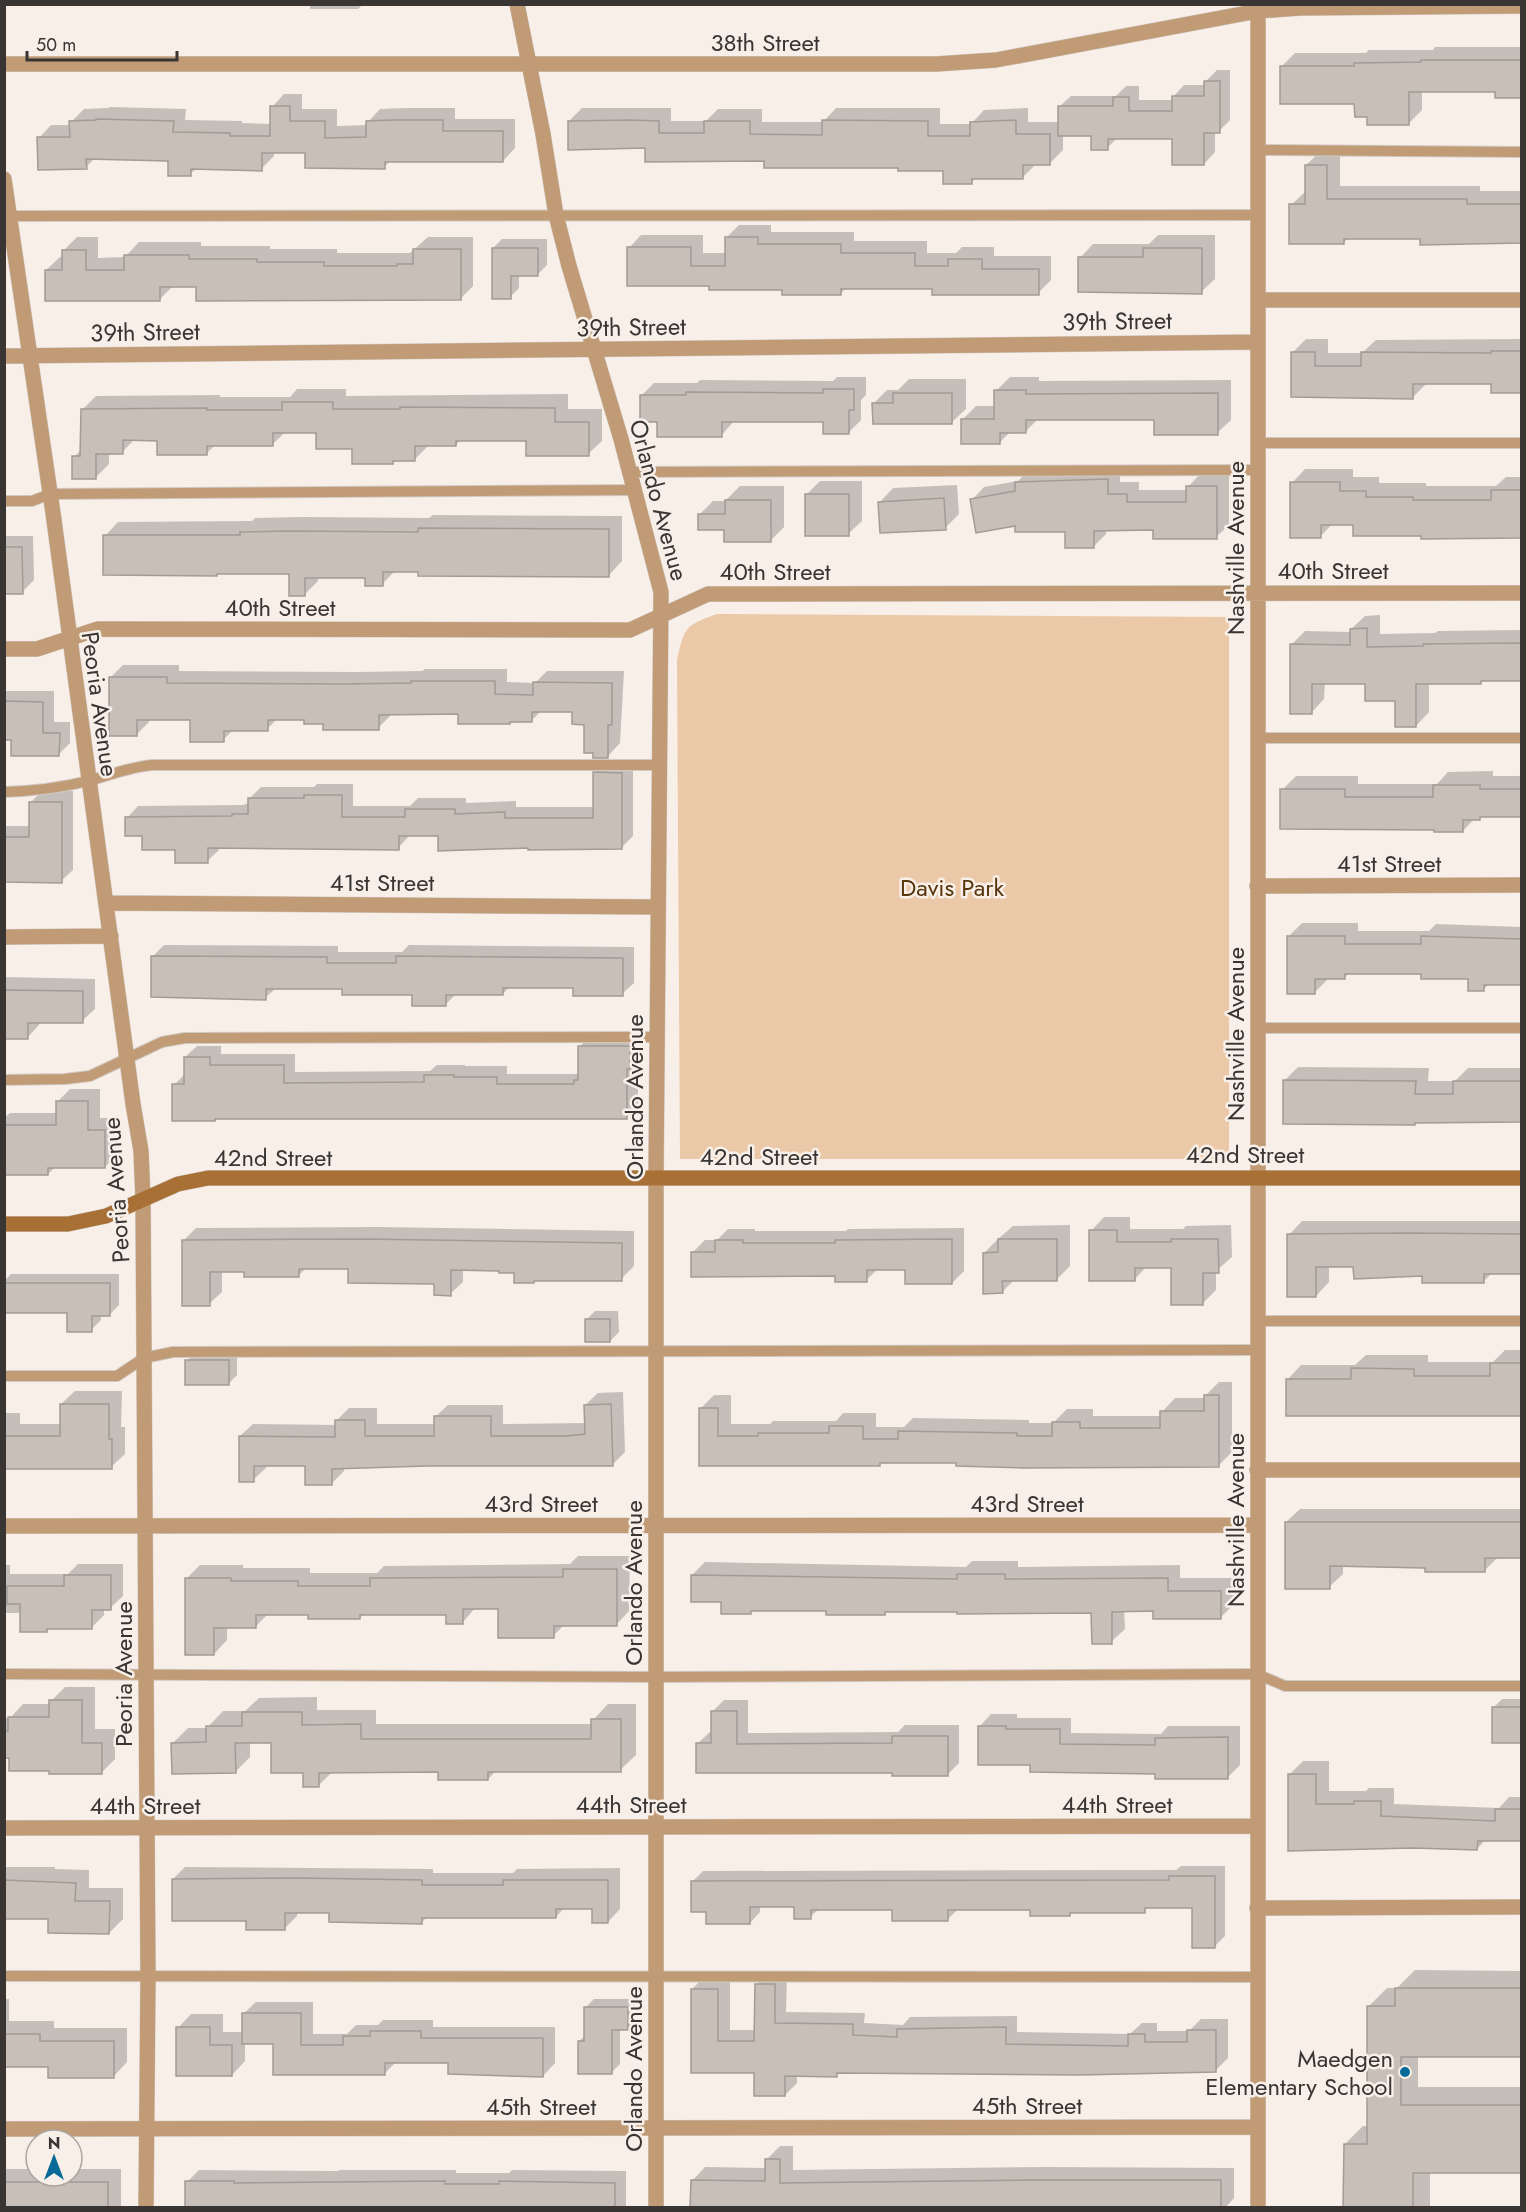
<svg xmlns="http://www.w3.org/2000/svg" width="1526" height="2212" viewBox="0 0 1526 2212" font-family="Jost,sans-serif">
	<rect width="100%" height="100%" fill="#f7efe8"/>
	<path fill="#ebc8a7" d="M717,614L1229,617V1159H680L677,660C684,627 686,625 717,614Z"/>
	<path fill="#0003" d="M4,4H69L68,5Z
		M363,4L358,9H310V5H255Z
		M1435,47H1522V96H1496V91H1422V110L1409,123L1369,115L1356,102L1282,66L1295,53H1366L1369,50H1433Z
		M1217,70H1230V120L1219,131H1215V152L1204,164L1173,138H1117L1107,148L1093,134H1063V150L1050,163L1035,165L1022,178H976L971,182L944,169L765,159L646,147L569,121L582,108H671V121H706L718,109H762V122H823L836,108H940V124H971L984,110L1028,108V122H1059V107L1071,96H1116L1126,86H1139V100H1173V97L1184,85H1205V82Z
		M284,94H302V109H337V126L368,125V122L380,109L406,108H455V119H515V148L503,161L391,160L384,167L307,152H274V156L261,169L197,168L190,174L169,159L95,158L86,167L39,138L51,125H71V122L84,109L108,108L110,107L186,109L185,120L242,121V123L272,124V107Z
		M1320,152H1340V186H1480V191H1522V242L1421,243V238L1349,237L1344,242L1291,205L1306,191V165Z
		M739,225H771V232H854V241H927V253H956L962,247H994V256H1051V280L1038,293L934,287H847L841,293L711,285L629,248L641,235H703V253H726V238Z
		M1158,235H1215V279L1201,292L1080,258L1093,244H1149Z
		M77,237H98V258L125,257L139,242H201V246H270V249H337V253H410L428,237H473V286L460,299L173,286L159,300L46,270L60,257H63V251Z
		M502,239H547V265L538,274H519V288L510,297L493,248Z
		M1306,339H1328V353H1362L1376,340L1522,339V392H1492V382H1426V384L1412,398L1293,395V352Z
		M837,377H866V395L861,400V420L848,433L824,421H734L721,436L658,420L641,396L654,383H697L700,380L833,381Z
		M1010,377H1039V381L1231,380V420L1217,433L1156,418L1038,419L1025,432H1010L999,443L962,420L976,406H996V391Z
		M909,379H966V409L952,422L874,403L887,390H898Z
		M297,389H346V396L568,394V409H602V441L588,454L527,440H460L456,445L428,446L414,460H396L393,463L317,432H285L272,445H215L206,454L158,440L135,439L122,452H109V464L96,477L74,457L82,449V410L96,396L220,395V397H290Z
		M1120,467V482H1139V490H1188V487L1200,474H1229V525L1216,537L1155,529H1106V534L1094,546L1067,530L1017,524L972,500L984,487L1018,481L1029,470Z
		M1305,469H1353V477H1379V483H1426V486H1496L1506,477H1522V537H1422V534L1354,523H1333L1320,537L1292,483Z
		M820,481H862V521L848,534L806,495Z
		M957,485L959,514L945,528L880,502L893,488Z
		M740,486H784V527L771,540L725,528L699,515L713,501H725Z
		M433,515L622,516V561L609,575L396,570L382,584L366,577H318V581L304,595L291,572H219L217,575L105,536L118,522L252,521L255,518L304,517L429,518Z
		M4,536H33L34,580L22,592H4Z
		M1380,615V634L1435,633L1438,631L1522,630V680H1483L1480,683H1429V712L1416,726L1397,699L1366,683L1325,682L1324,699L1311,713L1291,645L1305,631L1351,632V629L1365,616Z
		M123,665H179V671L357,672L422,671L425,669H507V682L535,683L547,671H624L620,743L608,756L574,711H541L531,721L510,723L459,712L390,713V716L378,728L324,723L305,718H278L267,729H234L223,740L192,719H149V722L137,734L110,678Z
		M4,691H54V722H70V743L59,754L13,739H4Z
		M606,761L633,762V836L621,848L439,835H410L398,848L219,847V850L207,861L143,835L127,818L138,806L243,805L249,803V799L261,787H314L317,784H353V806H410L418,798H466V803L516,801V807H595V773Z
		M1493,771V776H1519L1522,774V830L1521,815H1482L1475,818L1463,831L1435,829L1282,790L1296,776H1358V784H1437L1448,772Z
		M42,791H73V870L61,881H4V826H30V803Z
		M1302,923H1358V931H1429L1436,924L1522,927V983H1490L1483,990L1470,978L1422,972H1350L1345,977L1328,979L1315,992L1289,936Z
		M164,945L338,946V952H402L409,945L634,947V983L622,994L574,986H510L503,994H456L446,1004L413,994L343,987L276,988L265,998L152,957Z
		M4,977L95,979V1009L82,1021H39V1025L27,1038L4,1037Z
		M591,1036H641V1056L638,1059V1106L626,1118L174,1085L185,1074V1057L197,1046H221V1054H295V1072L430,1071L437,1065H465V1066H507V1074H579V1047Z
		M1298,1067L1429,1068L1428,1081H1455L1468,1068H1522V1121H1416L1284,1081Z
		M70,1089H100V1118H117V1154L105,1167H55L48,1174H4V1118L10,1113H57V1102Z
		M1104,1217H1130V1229H1183L1186,1226L1231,1225L1232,1257L1216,1271V1290L1202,1304L1173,1266H1147L1135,1279L1091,1231Z
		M1302,1221H1522V1272H1493L1483,1282L1355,1266H1329V1282L1316,1296L1289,1235Z
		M1070,1225V1266L1056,1280H1014L1002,1292L984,1253L998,1239L1013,1226Z
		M378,1227L634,1231V1266L621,1279H537L534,1282L516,1272L463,1269V1282L450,1294L436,1282L349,1267H307L299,1275L222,1271V1292L209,1304L184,1240L196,1228Z
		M964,1228V1271L952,1283L907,1269H878L866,1280L693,1252L705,1240H717L728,1229H755V1231H846L848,1229Z
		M11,1274H119V1305L109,1315H101V1320L91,1330L68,1312H4V1281Z
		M595,1311H618L619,1332L610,1341L586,1320Z
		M1505,1350H1522V1414H1288V1379L1301,1365H1355L1366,1355H1428V1362H1493Z
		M196,1352H237V1375L228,1384L187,1361Z
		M1219,1382H1232V1452L1218,1466L958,1461H883L879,1465L701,1464V1408L714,1395H731V1424H770L773,1421H836L843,1413H876V1427H904L913,1418L1029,1420V1423H1053L1067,1409H1093V1416H1162V1412L1175,1398H1206V1395Z
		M75,1391H122L121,1427H125V1454L111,1467L4,1465V1413H20V1424H61V1404Z
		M623,1392L625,1452L612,1465L366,1466L344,1468V1471L331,1484L307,1465H266V1468L253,1480L240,1436L253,1424L337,1425V1420L349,1408H377V1424H435V1417L448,1405H503V1424L586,1423L585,1405L598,1393Z
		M1300,1509H1522V1556H1499L1484,1571L1427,1566L1343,1565V1574L1329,1587L1286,1522Z
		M578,1556H630L629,1611L616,1625L565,1624L553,1636L499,1607H476L463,1622L448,1613H364L360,1618L310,1613H269L255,1627H227V1640L214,1654L187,1578L200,1565H243V1568H310V1573H377L384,1566L570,1564Z
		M972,1561H1018V1567L1180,1565V1578H1234V1604L1221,1617L1155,1610H1124L1125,1629L1111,1642L1093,1612L888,1610L885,1613L828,1610H753L750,1613L723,1600L692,1575L705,1562L966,1567Z
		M78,1564H123V1596L110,1608H104V1615L92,1627H49L46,1630L22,1613H4V1565H10V1574H68Z
		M65,1687H95V1729H115V1759L102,1772L51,1769L10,1756H4V1718H10L23,1704H51V1701Z
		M317,1697V1710H376V1724H593V1720L608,1704H636V1755L620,1770H497L488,1779L440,1770L333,1771L318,1786L272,1741H250V1757L235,1772L173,1743L188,1728H207L223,1711H245L259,1698Z
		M1502,1699H1522L1520,1741L1493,1708Z
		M724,1700H748V1733L898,1732L905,1725H959V1763L947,1775L894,1771L698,1743L710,1732H712V1712Z
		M991,1714H1017V1718H1071V1733L1161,1734L1168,1726H1240V1765L1228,1777L1157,1772L980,1726Z
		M1303,1761H1329V1791H1366L1369,1788H1394V1804L1499,1808L1509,1797H1522V1839H1486L1477,1849L1413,1847L1290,1850V1774Z
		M1181,1866H1225V1936L1214,1947L1194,1907H1148L1144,1911H1074L1070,1915L1032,1908H959L947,1920L894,1909H819L810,1917L795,1905H760V1912L750,1923L708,1911L693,1881L703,1871L1176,1870Z
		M4,1867H55V1869L89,1870V1888H123V1919L109,1933L50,1917H4Z
		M185,1867L433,1869V1873H513L517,1869L620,1868V1909L608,1922L594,1908H564L556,1917H427L421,1923L331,1911H297V1916L284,1929L247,1920L173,1879Z
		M1415,1970L1522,1971V2056H1418V2087H1522V2172L1430,2171V2208H1345V2144L1363,2126H1368L1369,2006L1387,1988H1397Z
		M768,1973H787L786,2012L865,2013L864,2023L903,2025L910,2017L1017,2016V2032L1130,2034L1142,2023H1157V2031H1189L1201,2019H1228V2058L1215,2071L839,2072L836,2075H797V2083L785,2095L755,2072H692V1989L704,1977H730V2030H756V1985Z
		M4,1999H9V2021H54V2028H127V2062L114,2076L49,2066H4Z
		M594,1999H636V2020L627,2029H620V2064L611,2073L579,2041L585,2036V2008Z
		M256,2002H313V2034H347L356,2025H378L383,2020H433V2027H555V2063L543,2076H496V2073L449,2062H396L385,2073L274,2042H245V2061L232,2075L178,2028L191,2014H223V2032H243V2014Z
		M780,2146H793V2170L1043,2167L1234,2168V2198L1225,2208H692V2181L705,2167L767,2168V2159Z
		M4,2169H36V2176H72V2169H121V2208H4Z
		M199,2170L338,2171L340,2170H456V2173H509L512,2170L626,2171V2208H446L187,2182Z"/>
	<path fill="#c7bfb8" stroke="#a39b95" stroke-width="1.5" d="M1421,60H1521V98H1495V92H1409V125H1367V117H1355L1354,104H1280V66H1354V63L1421,62Z
		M1204,81H1220V133H1204V165H1172V139H1108V150H1091V136H1058V106H1113V97H1129V111H1172V96H1204Z
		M270,106H290V121H325V138L366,137V121L392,120H443V131H503V162H385V169L305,168V153H262V171L191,169V176H168V161L86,159L87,169L38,170L37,137H70L69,121L96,120V119L174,121L173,132L230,133V136H270Z
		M631,120L659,121V133H704V121H750V134L822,135V120L928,121V136H970V122L1016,120V134H1050V165H1023V179H972V184H943V171H898V168H764V161L645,162V148L568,150V121Z
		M1305,165H1327V199H1467V204H1521V243L1420,245V239H1344V244H1289V204H1305Z
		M725,237H758V244H841V253H915V266H948V259H982V269H1039V295H932V289H841V295H782V290H709V286H627V247H691V266H725Z
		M492,248H538V276H511V299H492Z
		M1143,248H1202V294L1078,292V257H1143Z
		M413,249H461V300L196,301V287H160V301H45V270H62V250H86V270H124V255H189V259H257V262H324V266H397V264H413Z
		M1491,351H1521V393H1491V384H1413V399L1291,397V352H1315V366H1361V352L1491,353Z
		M823,389H854V410H849V434H823V422H722V437H657V422H640V395H686V392L823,393Z
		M994,390H1026V394L1218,393V435H1154V420H1026V433H1000V444H961V419H994Z
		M893,393H952V424H873L872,403H893Z
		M282,402H333V409H400V407L555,408V422H589V456H526V441H456V446H415V461H393V464H352V449H316V433H273V446H207V455H157V441L123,440V454H96V479H72V456H80L81,409L207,408V410H282Z
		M1108,479V494H1127V502H1186V486H1217V539H1153V530L1094,531V548H1065V532H1015V526L976,533L970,499L1015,491V482Z
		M1290,482H1340V491H1366V497H1413V500H1491V490H1521V538L1421,539V536H1353V525H1321V538H1290Z
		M805,494H849V536H805Z
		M944,498L946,530L880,533L878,502Z
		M725,500H771V542H724V530H698V514H725Z
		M418,528L609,529V577L418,576V572H383V586H365V578H305V596H289V574H217V576L103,575V535H240V532L289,531L418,532Z
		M4,547H22L23,594H4Z
		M1367,628V647L1423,646V644L1521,643V681H1481V684H1416V727H1395V701H1365V684H1312V714H1290V644L1350,645V629Z
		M109,677H167V683L344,684L411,683V681H495V694L533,695V682L612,683V725H608V758H593V753H584V725L572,724V712H532V722H510V724H458V714L379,715V730H323V724H304V720H268V731H224V742H190V720H137V736H109Z
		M4,701L43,702V733H60L59,756H11V740H4Z
		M593,772L622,773V849L528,850V848L438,851V836H399V850L208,848V863H175V850H142V836H125V817L232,816V814H248V798H304V795H342V817H405V809H455V814L505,812V818H593Z
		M1433,785H1480V789H1521V817H1480V820H1463V832H1434V830L1280,829V789H1345V797H1433Z
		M29,802H62V883L4,882V837H29Z
		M1287,936H1345V944H1421V936L1521,939V985H1484V991H1468V979H1421V974H1345V979H1315V994H1287Z
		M151,956L327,957V963H396V956L623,958V996H573V988H503V995H446V1006H412V995H342V989H266V1000L151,997Z
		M4,990L83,991V1023H28V1039H4Z
		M578,1046H630V1069H627V1119H215V1121H172V1084H184V1057H210V1065H284V1083L424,1082V1075H454V1077H497V1084H574V1080H578Z
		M1283,1080L1416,1081L1415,1094H1453V1081H1521V1122L1415,1123V1125L1283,1124Z
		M56,1101H88V1130H105V1168H48V1175H4V1125H56Z
		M1089,1230H1117V1242H1171V1239H1218L1219,1273H1203V1305H1171V1268H1135V1281H1089Z
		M1408,1233L1521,1234V1274H1484V1283H1422V1276L1354,1279L1353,1267H1316V1297H1287V1234Z
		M364,1239L622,1243V1281H534V1283H514V1273H499V1271L451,1270V1296L434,1295V1284L348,1283V1269H299V1277H244V1272H210V1306H182V1240Z
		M952,1239V1284H905V1270H867V1282H835V1276L691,1277V1252H715V1240H743V1243H835V1240Z
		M998,1239H1057V1281H1002L1003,1293L983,1294V1253L998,1252Z
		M4,1283H110V1316H92V1332H67V1313H4Z
		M585,1319H610V1342H585Z
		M185,1360H229V1385H185Z
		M1490,1363H1521V1416H1286V1379H1351V1368L1414,1369V1376H1490Z
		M1204,1395H1219V1467L1023,1468L956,1466V1463H880V1466H699V1408H718V1436H758V1433H829V1426H863V1439H898V1431L1017,1433V1436H1052V1422H1080V1428H1160V1411H1204Z
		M60,1404H109V1439H112V1469H4V1436H60Z
		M611,1404L613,1466H426L332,1469V1485H305V1466H254V1482H239V1436L335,1437V1420H365V1436H434V1416H491V1436H566L585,1434L584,1405Z
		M1285,1522H1521V1558H1485V1572H1425V1568L1330,1566V1589H1285Z
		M563,1569H617V1626H554V1638H498V1609H463V1624H446V1615H360V1619H308V1615H256V1628H214V1655H185V1578H231V1581H298V1586H370V1578L563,1577Z
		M957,1574H1005V1579L1168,1578V1591H1221V1619H1153V1611L1112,1612V1644H1092L1091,1613L957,1614V1612H885V1615H826V1611H751V1614H721V1602H691V1575L957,1579Z
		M64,1575H111V1610H92V1629H47V1632H20V1604H7V1586H64Z
		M49,1700H82V1743H102V1774H49V1771H9V1758H4V1731H8V1717H49Z
		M1492,1707H1521V1743H1492Z
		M711,1711H737V1744L892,1743V1736H948V1776H892V1773H696V1743H711Z
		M242,1712H302V1725L361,1724V1739H591V1719H621V1772H488V1780H438V1772L319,1773V1787H303V1773H271V1743H235L236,1773L172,1774L171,1743L206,1742V1726H242Z
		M978,1726H1006V1729H1060V1744L1155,1745V1738L1228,1737V1779H1155V1774L1030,1772V1765H978Z
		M1288,1774H1316V1804H1354V1801H1381V1816L1495,1821V1809H1521V1841H1478L1477,1850L1413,1848L1288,1851Z
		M1169,1876H1215V1948H1192V1908H1145V1913H1070V1916H1030V1910H948V1921H892V1910H811V1919H794V1907H750V1924H706V1912H691V1881L1169,1880Z
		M299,1878L422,1880V1885H503V1880H608V1923H592V1909H556V1918H422V1924L329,1922V1913H285V1930H246V1921H172V1879Z
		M4,1880L76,1883L75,1901H110L109,1934L48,1933V1919H4Z
		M755,1984H775V2023L853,2024V2035L897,2037V2029L1006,2027V2044L1128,2046V2034H1145V2042H1187V2030H1216V2072L1079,2075L837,2073V2077L785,2076V2096H754V2073H691V1989H718V2041H754Z
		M1395,1988H1521V2057H1401V2105H1521V2173H1413V2208H1343L1344,2144H1367V2006H1395Z
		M584,2007H628V2030H612V2074H578V2041H584Z
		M242,2013H301V2045H343V2036H370V2031H421V2038H543V2077L448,2074V2063H385V2075H273V2044H242Z
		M176,2027H210V2045H232V2076H176Z
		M4,2034H40V2041H114V2078H48V2067H4Z
		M765,2159H780V2183L1029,2180H1221V2208H690L691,2180L765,2181Z
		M185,2181H234V2183L445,2181V2184H499V2181L615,2183V2208H185Z
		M4,2182H108V2208H4Z"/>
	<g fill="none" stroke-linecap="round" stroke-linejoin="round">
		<g stroke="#d1cac4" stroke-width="12">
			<path id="lane" d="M1258,150L1522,152
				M5,216L1258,215
				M1258,443H1522
				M629,472L1258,470
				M4,501H32L50,494L634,490
				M1257,738H1522
				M4,792C34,791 60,788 88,781C110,775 130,767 152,765H660
				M1257,1028H1522
				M4,1080L65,1079L90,1076L162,1042L185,1038L657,1037
				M1257,1321H1522
				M4,1376H117L144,1358L173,1352L1257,1350
				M4,1674L656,1677L1257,1674L1285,1686H1522
				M4,1976L1257,1977"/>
		</g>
		<g stroke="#d1cac4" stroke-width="16">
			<path id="street" d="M517,4L543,134L556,215L569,266L621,439L661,592L656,1178V2208
				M1258,4V2208
				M4,64H936L996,60L1258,11L1300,8L1522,6
				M4,179L53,513L133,1104L141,1151L143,1199L148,1976L146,2208
				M1258,300H1522
				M4,356L1258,342
				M4,649H37L98,629L630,630L708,594L1522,593
				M1257,886L1522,885
				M106,903L658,907
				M4,937L111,936
				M1257,1470H1522
				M4,1526L1257,1525
				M4,1828L1257,1826
				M1257,1908L1522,1907
				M4,2129L1258,2127"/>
		</g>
		<g stroke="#d1cac4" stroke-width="16">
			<path id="secondary" d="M4,1224H68L106,1216L178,1184L208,1178H1522"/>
		</g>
		<use href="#lane" stroke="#c19b76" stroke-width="10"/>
		<use href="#street" stroke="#c19b76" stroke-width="15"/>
		<use href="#secondary" stroke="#a87034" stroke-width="15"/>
	</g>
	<circle fill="#076a99" stroke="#f7efe8" stroke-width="2" cx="1405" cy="2072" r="6"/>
	<g text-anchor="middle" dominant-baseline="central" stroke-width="5" stroke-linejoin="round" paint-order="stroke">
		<g font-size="24" fill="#383533" stroke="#f7efe8">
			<text x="765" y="42">38th Street</text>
			<text transform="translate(1117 321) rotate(-1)">39th Street</text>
			<text transform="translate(631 327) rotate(-1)">39th Street</text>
			<text transform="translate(145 332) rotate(-1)">39th Street</text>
			<text transform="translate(659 500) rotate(75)">Orlando Avenue</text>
			<text transform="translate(1235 548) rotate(-90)">Nashville Avenue</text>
			<text x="1333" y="570">40th Street</text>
			<text x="775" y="571">40th Street</text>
			<text x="280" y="607">40th Street</text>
			<text transform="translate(100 704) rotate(82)">Peoria Avenue</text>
			<text x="1389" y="863">41st Street</text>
			<text x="382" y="882">41st Street</text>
			<text transform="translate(1235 1034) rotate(-90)">Nashville Avenue</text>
			<text transform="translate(634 1097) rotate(-90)">Orlando Avenue</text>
			<text x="1245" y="1154">42nd Street</text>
			<text x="759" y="1156">42nd Street</text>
			<text x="273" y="1157">42nd Street</text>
			<text transform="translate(116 1190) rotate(-94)">Peoria Avenue</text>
			<text x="541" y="1503">43rd Street</text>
			<text x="1027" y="1503">43rd Street</text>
			<text transform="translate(1235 1520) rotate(-90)">Nashville Avenue</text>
			<text transform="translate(633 1583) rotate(-90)">Orlando Avenue</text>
			<text transform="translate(123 1674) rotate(-90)">Peoria Avenue</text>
			<text x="631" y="1804">44th Street</text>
			<text x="1117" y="1804">44th Street</text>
			<text x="145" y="1805">44th Street</text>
			<text transform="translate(633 2069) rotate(-90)">Orlando Avenue</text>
			<text x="1027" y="2105">45th Street</text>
			<text x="541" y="2106">45th Street</text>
		</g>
		<g font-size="24" fill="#58350c" stroke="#f7efe8">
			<text x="952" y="887">Davis Park</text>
		</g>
		<g font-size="24" fill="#383533" stroke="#f7efe8" text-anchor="end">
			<text x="1393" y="2058">Maedgen<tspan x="1393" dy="28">Elementary School</tspan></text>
		</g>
	</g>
	<rect width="1526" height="2212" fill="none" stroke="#383533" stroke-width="12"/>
	<g transform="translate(54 2158)"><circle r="28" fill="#f7efe8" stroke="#aba5a0" stroke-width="1.5"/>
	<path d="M0-4.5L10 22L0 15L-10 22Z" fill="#076a99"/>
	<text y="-9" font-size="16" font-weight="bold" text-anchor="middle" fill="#383533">N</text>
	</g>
	<path d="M27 51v9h150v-9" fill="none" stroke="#383533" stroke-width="3"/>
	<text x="36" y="51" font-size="18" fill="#383533" stroke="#f7efe8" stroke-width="4.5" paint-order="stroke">50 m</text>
</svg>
